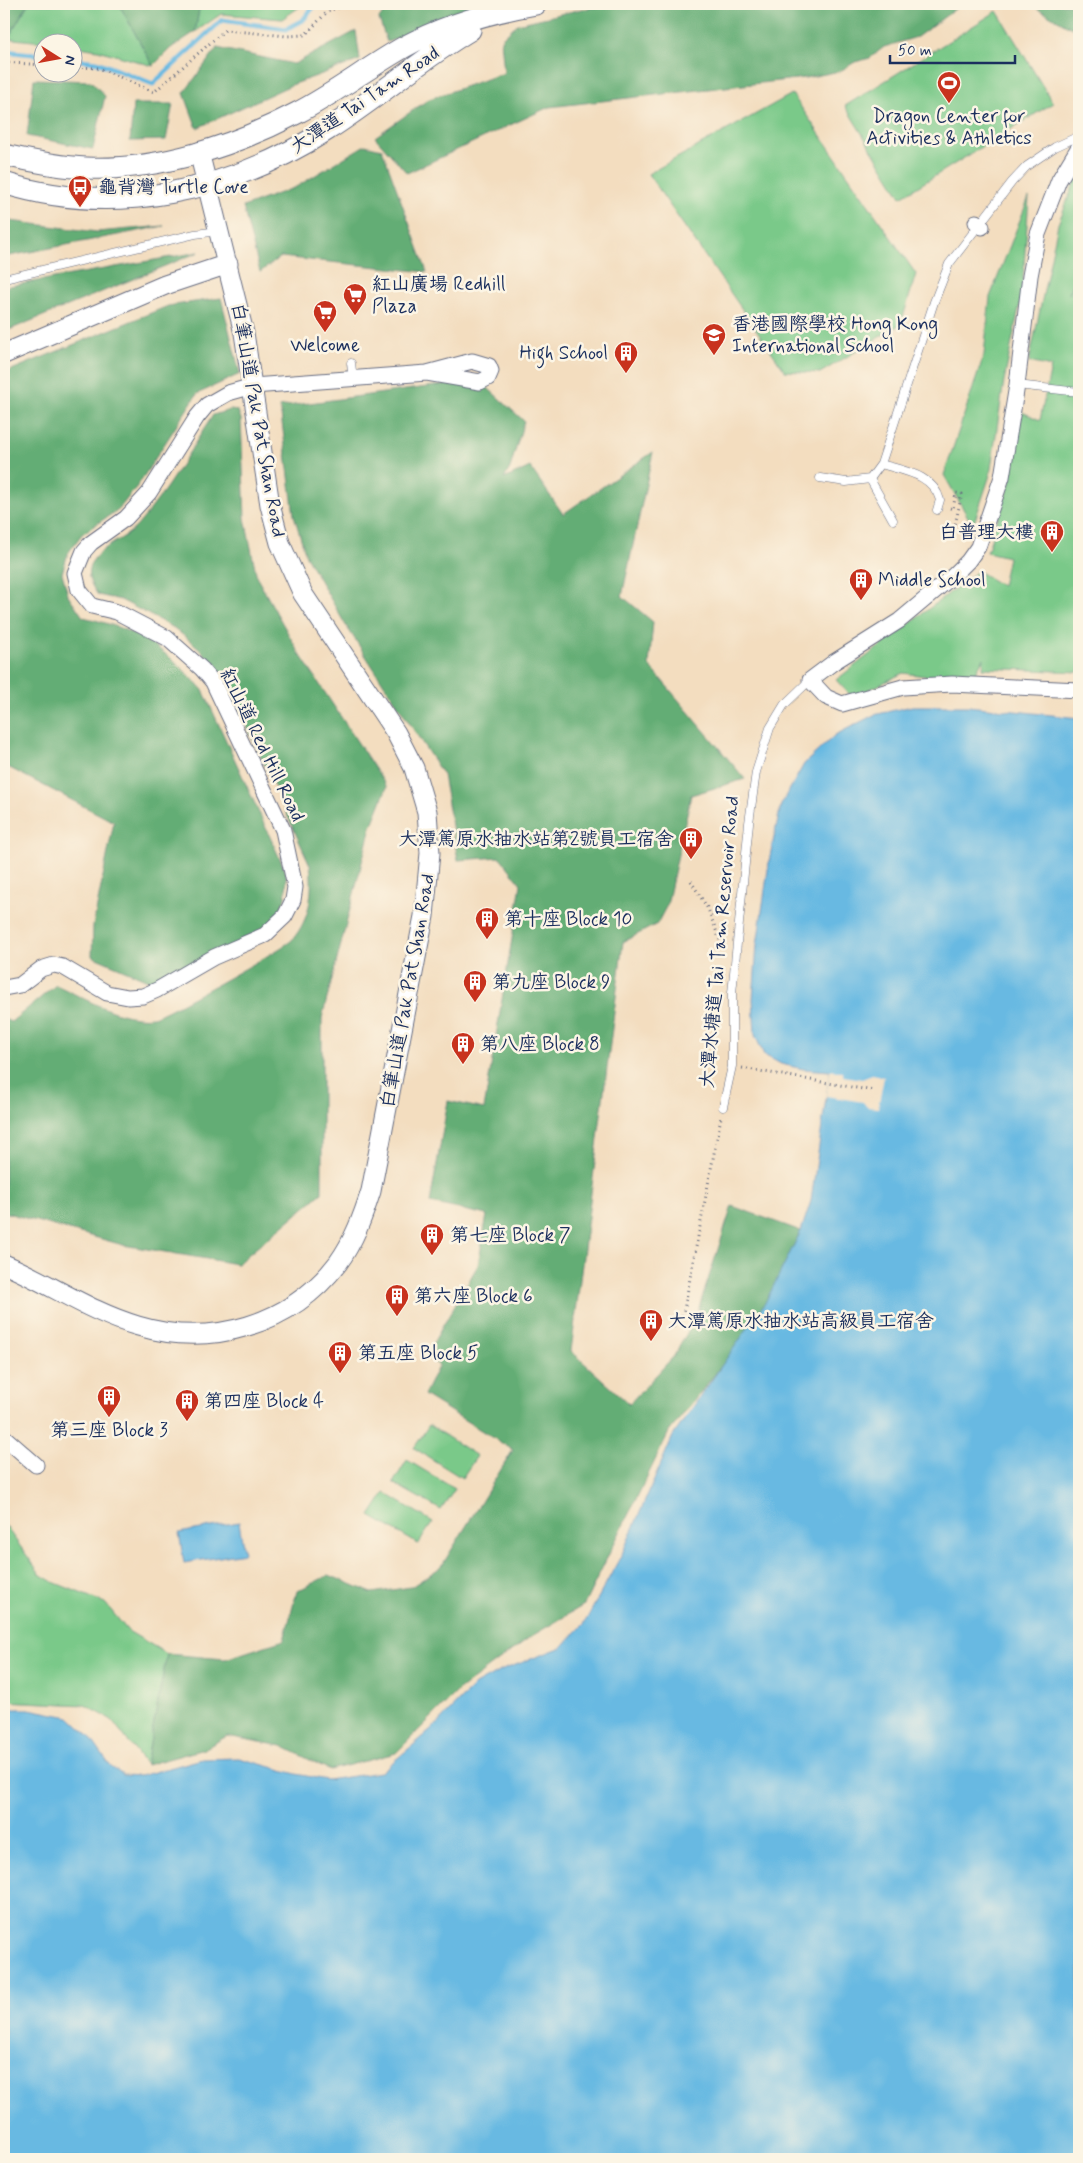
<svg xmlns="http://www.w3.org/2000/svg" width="1083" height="2163" viewBox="0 0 1083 2163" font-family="Mynerve,'LXGW WenKai TC',sans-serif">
	<rect width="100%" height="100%" fill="#fcf5e5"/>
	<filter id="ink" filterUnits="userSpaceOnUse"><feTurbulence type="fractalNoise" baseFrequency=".02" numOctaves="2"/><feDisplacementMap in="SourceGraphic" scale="10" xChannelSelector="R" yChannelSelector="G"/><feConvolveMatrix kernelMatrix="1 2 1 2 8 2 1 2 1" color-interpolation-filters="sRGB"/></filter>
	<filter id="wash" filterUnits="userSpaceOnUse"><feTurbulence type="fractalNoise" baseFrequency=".0096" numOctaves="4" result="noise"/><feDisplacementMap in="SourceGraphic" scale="20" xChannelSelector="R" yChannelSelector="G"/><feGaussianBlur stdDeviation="1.12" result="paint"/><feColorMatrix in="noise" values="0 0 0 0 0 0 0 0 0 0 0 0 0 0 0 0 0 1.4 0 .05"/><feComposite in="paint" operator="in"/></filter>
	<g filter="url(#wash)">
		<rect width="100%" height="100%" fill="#f3ddbf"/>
		<path fill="#7ac989" stroke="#4a7c74" d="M28,4H119L153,66L98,50L73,46L72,42H43L4,38V29L8,38Z
			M200,4H304L282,19L221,14L195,32Z
			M997,11L1053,103L901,197L845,106Z
			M792,94L916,274L901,324L820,373L785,371L648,174Z
			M1079,171V287L1071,286L1069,294L1072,287L1079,288V672L983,668L984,658L970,682L903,673L853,698L836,680L978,571L1002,586L1008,557L987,552L1011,479L1022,412L1040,420L1051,367L1029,362L1058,224Z
			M1029,197L1022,293L1004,381L990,475L973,526L944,475L984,355L990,297Z
			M429,1425L477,1456L462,1478L414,1448Z
			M407,1460L455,1489L441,1510L393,1483Z
			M385,1493L433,1522L418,1544L370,1516Z
			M4,1524L41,1575L53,1582L105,1603L128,1631L167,1654L146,1765L112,1720L85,1705L4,1701Z"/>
		<path fill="#63ad75" stroke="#3f6e6a" d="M4,4H28L8,38L4,29Z
			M119,4H200L195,32L171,48L153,66Z
			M390,4H502L387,42L379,19Z
			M619,4H962L917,37L884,47L870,58L855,62L840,71L805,78L549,107L407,173L375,137L429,99L504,73L501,39L517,24L582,9Z
			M1025,4H1079V32L1031,5Z
			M356,31L360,60L289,86L197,128L184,93L217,48L294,64Z
			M34,79L91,81L105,96L93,149L27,136Z
			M133,104H173L166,140L130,141Z
			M365,145L382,149L427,272L281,257L260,272L243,207L296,187Z
			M4,217L10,221L97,232L164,226L4,257Z
			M199,252L4,332V287Z
			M221,298L240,374L197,394L138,485L119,509L82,534L68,553L62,573L68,595L83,617C139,630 164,648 203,690L286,872C288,892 284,906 274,923L167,983L150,981L92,956L93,926L114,822L4,765V373L168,306Z
			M479,380L524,421L510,468L504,479L530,467L563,514L653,452L622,596L653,622L649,665L745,779L691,795L667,905L657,924L623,942L571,1351L629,1404L674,1356L696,1317L732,1206L801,1231L765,1304L735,1349L669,1432L584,1605L530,1637L459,1690L396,1753L330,1770L282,1746L227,1736L204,1749L146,1765L167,1654L225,1659L284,1640L297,1591L329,1575L372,1593L411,1587L441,1567L513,1450L424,1395L439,1365L425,1357L478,1265L487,1215L430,1203L448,1101L484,1109L521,884L500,857L458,860L443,775L345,624L306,556L294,515L280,407Z
			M230,410L238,411L241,419L245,518L257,578L299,653L387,787L371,827L322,1018V1193L237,1264L123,1245L4,1212V1019L11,1022L56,985C85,998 119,1021 153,1017C162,1016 286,947 292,940C311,918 313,892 310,865L224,676L199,648L174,628L121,600L98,595C91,585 85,575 91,563C102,545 125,540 138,525C167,491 189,452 213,415Z"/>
		<path fill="#67b9e2" stroke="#4174a0" d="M912,706H968L1079,718V2159H4V1709H29L69,1717L90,1737L111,1767L123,1775L140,1776L202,1759L239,1758L296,1774L327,1780L381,1772L430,1731L475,1685L500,1671L562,1647L584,1624L622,1554L673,1436L765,1303L801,1231L811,1201L830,1071L803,1069L781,1064L764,1055L755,1035L753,999L757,945L770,856L781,805L804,764L835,735L874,715Z
			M239,1522L244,1553L184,1563L179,1533Z"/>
		<path fill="#f3ddbf" d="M830,1070L843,1072V1076L862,1079L872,1075L884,1077L878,1108L867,1107L863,1102L826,1096Z"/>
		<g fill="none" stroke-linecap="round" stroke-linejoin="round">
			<path stroke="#67b9e2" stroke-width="5" d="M4,51L42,55
				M72,59L97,62L153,84L222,20L286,29L303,20L316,4"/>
		</g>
	</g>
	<g filter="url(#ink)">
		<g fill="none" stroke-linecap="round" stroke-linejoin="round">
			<g stroke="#676c80" stroke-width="9">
				<path id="service" d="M4,279L195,234L219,231
					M351,363L353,379
					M1017,385L1079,392
					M881,464C903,471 933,474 940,500L937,510
					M820,478L846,482L870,479L881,464L934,302L949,264L1012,182L1027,166L1055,147L1079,136
					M870,479L893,520
					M723,1107L732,1066V993L749,823L756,772L770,728L784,705L810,680"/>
			</g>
			<g stroke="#676c80" stroke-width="17">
				<path id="minor" d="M1079,147L1059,180L1038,234L1030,276L1017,385L1002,477L978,547L968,561L954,575L899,621L834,662L810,680L826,697L842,704L903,687L952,684L1079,690
					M976,222L982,227
					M4,988L20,985L41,969L54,965L63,967L107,993L128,997L143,996L157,990L214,957L265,935L285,916L293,900L295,887L283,830L213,682L202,669L167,638L117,612L92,606L79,590L75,573L84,551L91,543L126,518L149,493L197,417L207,405L228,393L253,386L427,373L472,361L489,366L491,371L488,378L480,382L427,373
					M4,1437L36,1465"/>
			</g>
			<g stroke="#676c80" stroke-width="21">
				<path id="tertiary" d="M4,354L165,285L228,264
					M4,1264C49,1283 90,1312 138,1326C211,1348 291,1325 338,1263C354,1241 363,1216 371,1191L424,916L430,853L427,812L414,768L396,733L303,594L280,543L270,505L244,333L199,152"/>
			</g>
			<g stroke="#676c80" stroke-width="23">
				<path id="secondary" d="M4,155C31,161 59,167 86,168C158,171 234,146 297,113C334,94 367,68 404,47C444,25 491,12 536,4
					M4,183C114,218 232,191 327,130C376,99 420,60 470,30"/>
			</g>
			<path stroke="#676c80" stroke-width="3" stroke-dasharray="1 4" stroke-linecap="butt" d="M4,62L42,65
				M72,67L99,68L154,92L225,30L287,36L305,35L329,10L356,4
				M950,508L953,509L956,493L962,494L954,529
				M691,881L708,909L724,951
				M742,1068L874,1091
				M673,1327L683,1315L721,1117"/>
			<use href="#service" stroke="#fff" stroke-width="8"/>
			<use href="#minor" stroke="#fff" stroke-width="15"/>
			<use href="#tertiary" stroke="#fff" stroke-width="19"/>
			<use href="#secondary" stroke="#fff" stroke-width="21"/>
		</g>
	</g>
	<defs>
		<g id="stadium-pin" transform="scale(1.25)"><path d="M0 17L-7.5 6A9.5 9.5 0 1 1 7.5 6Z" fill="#c8321e" stroke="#fcf5e5"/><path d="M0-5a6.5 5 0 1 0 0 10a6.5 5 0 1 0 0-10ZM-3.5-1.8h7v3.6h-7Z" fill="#fff"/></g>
		<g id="bus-pin" transform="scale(1.25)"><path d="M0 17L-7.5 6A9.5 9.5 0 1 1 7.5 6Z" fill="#c8321e" stroke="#fcf5e5"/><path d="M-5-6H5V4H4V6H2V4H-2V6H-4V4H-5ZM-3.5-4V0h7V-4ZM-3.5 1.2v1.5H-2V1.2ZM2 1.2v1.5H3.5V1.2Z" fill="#fff"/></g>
		<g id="supermarket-pin" transform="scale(1.25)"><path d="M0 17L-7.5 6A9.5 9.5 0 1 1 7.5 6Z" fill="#c8321e" stroke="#fcf5e5"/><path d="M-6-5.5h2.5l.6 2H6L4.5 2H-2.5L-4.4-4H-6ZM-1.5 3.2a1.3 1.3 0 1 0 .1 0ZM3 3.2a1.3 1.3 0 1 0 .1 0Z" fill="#fff"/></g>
		<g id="school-pin" transform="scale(1.25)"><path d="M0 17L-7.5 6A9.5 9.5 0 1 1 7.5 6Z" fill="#c8321e" stroke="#fcf5e5"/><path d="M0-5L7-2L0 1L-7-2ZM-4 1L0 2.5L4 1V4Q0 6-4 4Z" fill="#fff"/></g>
		<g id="building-pin" transform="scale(1.25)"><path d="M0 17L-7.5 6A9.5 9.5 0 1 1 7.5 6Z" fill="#c8321e" stroke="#fcf5e5"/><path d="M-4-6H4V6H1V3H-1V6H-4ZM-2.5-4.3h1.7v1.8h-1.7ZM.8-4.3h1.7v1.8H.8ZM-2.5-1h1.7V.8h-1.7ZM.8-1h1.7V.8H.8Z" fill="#fff"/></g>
	</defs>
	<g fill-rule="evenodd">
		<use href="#stadium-pin" x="949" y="83"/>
		<use href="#bus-pin" x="80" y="187"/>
		<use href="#supermarket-pin" x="355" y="295"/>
		<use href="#supermarket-pin" x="325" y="312"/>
		<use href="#school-pin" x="714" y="335"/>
		<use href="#building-pin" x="626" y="353"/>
		<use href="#building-pin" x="1052" y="532"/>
		<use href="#building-pin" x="861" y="580"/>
		<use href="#building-pin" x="691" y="839"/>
		<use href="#building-pin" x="487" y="919"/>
		<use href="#building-pin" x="475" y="982"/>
		<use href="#building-pin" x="463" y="1044"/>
		<use href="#building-pin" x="432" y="1235"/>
		<use href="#building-pin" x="397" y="1296"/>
		<use href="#building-pin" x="651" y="1321"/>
		<use href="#building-pin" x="340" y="1353"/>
		<use href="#building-pin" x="109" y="1397"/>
		<use href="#building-pin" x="187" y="1401"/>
	</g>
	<g text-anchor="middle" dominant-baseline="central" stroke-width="5" stroke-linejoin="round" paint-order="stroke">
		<g font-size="19" fill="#1b2f5e" stroke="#fcf5e5">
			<text transform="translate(365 100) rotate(-34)">大潭道 Tai Tam Road</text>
			<text transform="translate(258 420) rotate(80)">白筆山道 Pak Pat Shan Road</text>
			<text transform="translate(262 745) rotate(64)">紅山道 Red Hill Road</text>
			<text transform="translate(720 942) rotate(-85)">大潭水塘道 Tai Tam Reservoir Road</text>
			<text transform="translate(408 991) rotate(-80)">白筆山道 Pak Pat Shan Road</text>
		</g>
		<g font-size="19" fill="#1b2f5e" stroke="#fcf5e5" text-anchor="start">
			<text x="949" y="116" text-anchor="middle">Dragon Center for<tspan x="949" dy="22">Activities &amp; Athletics</tspan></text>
			<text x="98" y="187">龜背灣 Turtle Cove</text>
			<text x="372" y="284">紅山廣場 Redhill<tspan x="372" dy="22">Plaza</tspan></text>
			<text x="732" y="324">香港國際學校 Hong Kong<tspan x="732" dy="22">International School</tspan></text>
			<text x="325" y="345" text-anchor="middle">Welcome</text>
			<text x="608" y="353" text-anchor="end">High School</text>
			<text x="1034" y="532" text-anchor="end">白普理大樓</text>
			<text x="878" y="580">Middle School</text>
			<text x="674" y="839" text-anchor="end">大潭篤原水抽水站第2號員工宿舍</text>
			<text x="504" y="919">第十座 Block 10</text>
			<text x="492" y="982">第九座 Block 9</text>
			<text x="480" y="1044">第八座 Block 8</text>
			<text x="450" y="1235">第七座 Block 7</text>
			<text x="414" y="1296">第六座 Block 6</text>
			<text x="668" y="1321">大潭篤原水抽水站高級員工宿舍</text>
			<text x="358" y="1353">第五座 Block 5</text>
			<text x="204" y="1401">第四座 Block 4</text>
			<text x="109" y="1430" text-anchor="middle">第三座 Block 3</text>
		</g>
	</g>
	<rect width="1083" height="2163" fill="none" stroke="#fcf5e5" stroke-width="20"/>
	<g transform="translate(58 58) rotate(101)"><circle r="24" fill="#fcf5e5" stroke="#a2a6af"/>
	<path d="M0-4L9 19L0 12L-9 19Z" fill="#c8321e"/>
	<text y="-8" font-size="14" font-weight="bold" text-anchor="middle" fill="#1b2f5e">N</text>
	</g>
	<path d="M890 55v8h125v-8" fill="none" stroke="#1b2f5e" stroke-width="2.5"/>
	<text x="898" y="55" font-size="15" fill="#1b2f5e" stroke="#fcf5e5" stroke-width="4" paint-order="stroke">50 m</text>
</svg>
